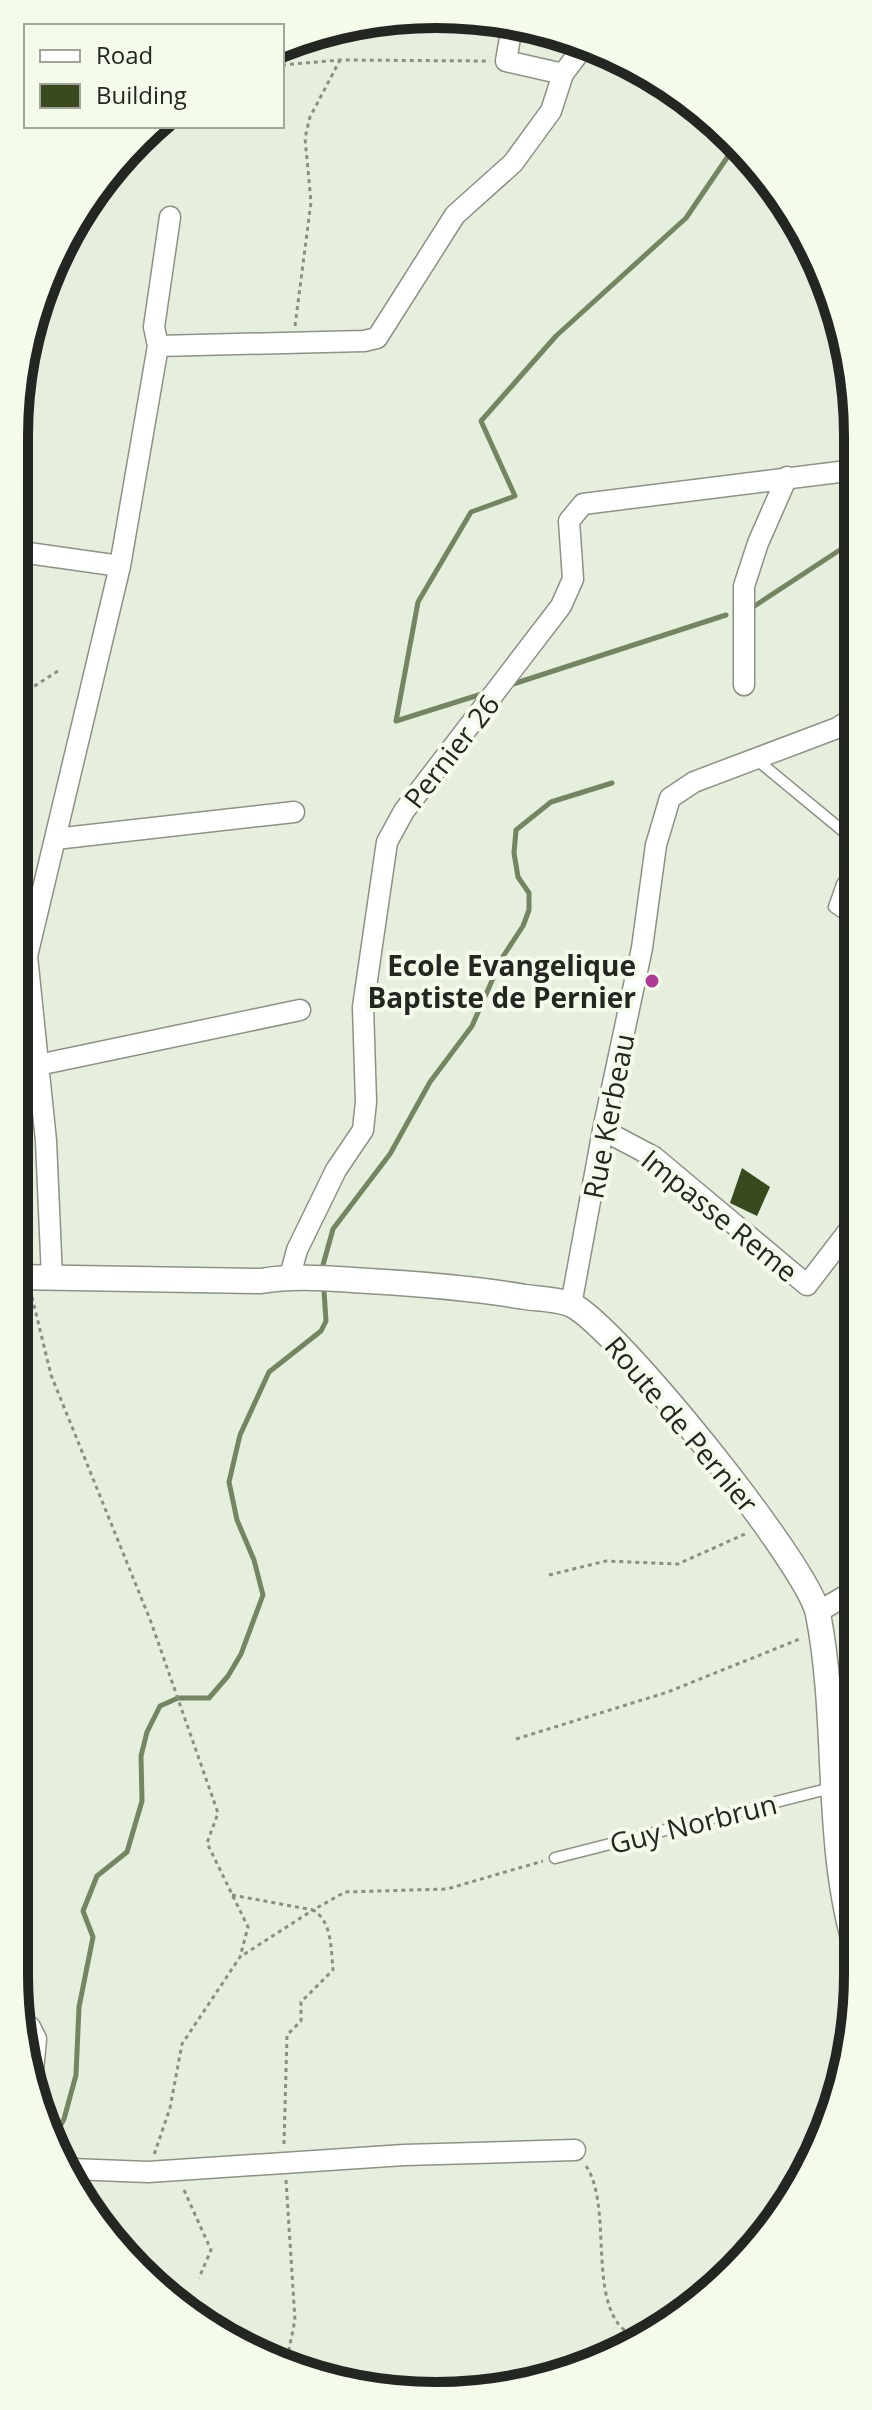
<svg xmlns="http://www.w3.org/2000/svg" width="872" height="2410" viewBox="0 0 872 2410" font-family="'Open Sans',sans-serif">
	<rect width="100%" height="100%" fill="#e6eede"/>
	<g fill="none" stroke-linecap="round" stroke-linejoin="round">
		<path stroke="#758561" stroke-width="5" d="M750,609L855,540
			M510,685L726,615
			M485,693L396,721L418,602L471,512L515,496L481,421L556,336L686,218L737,143
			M323,1265L333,1229L390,1154L430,1082L472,1026L502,958L523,926L529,910V893L518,877L514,853L516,830L551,802L612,783
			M53,2139L64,2119L76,2075L79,2007L93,1937L83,1911L97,1876L127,1852L142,1801L141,1756L147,1732L160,1706L178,1698H209L228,1676L241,1654L263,1595L254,1560L237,1520L229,1482L240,1435L269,1372L321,1331L326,1321L324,1291"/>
	</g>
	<path fill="#394b1e" d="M742,1168L770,1187L757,1216L730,1203Z"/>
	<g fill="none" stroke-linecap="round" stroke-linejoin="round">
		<g stroke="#8c9384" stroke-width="13">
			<path id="service" d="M757,760L855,841
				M855,864L842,884L834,907L856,922
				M555,1858L831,1788"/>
		</g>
		<g stroke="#8c9384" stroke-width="23">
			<path id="minor" d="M512,26L506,61L563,74
				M158,346L154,327L170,217
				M14,551L120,566L158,346L364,341L377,338L455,215L513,163L551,111L563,74L584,46
				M744,685V586L758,543L787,477
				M55,839L294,812
				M38,1065L300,1010
				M603,1130L654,1157L807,1285L856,1221
				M290,1276L297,1250L336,1170L363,1130L366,1102L363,1007L387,842L404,811L561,606L573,579L569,521L583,504L855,470
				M52,1278L46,1141L27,956L120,566
				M571,1305L603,1130L642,948L656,845L670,798L694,782L837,728L855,717
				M818,1612L857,1589
				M828,1699L857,1686
				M22,2023L30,2027L36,2039L32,2082
				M71,2169L148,2172L404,2155L575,2150"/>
		</g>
		<g stroke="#8c9384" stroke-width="27">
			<path id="tertiary" d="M14,1277L261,1281C297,1275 332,1279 369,1281C421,1284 473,1288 525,1297C539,1299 559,1299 572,1305C617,1327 809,1566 818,1614C840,1726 823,1845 858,1955"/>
		</g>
		<path stroke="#8a8f84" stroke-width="3" stroke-dasharray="4 4" stroke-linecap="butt" d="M282,65L340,60L490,61
			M295,326L311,202L305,138L310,117L340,60
			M14,699L58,671
			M32,1297L51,1375L151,1622L218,1813L207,1843L248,1927L240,1957L182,2044L170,2108L154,2155
			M549,1575L606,1561L678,1564L745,1534
			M516,1739L668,1692L802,1638
			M232,1895L313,1910L240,1957
			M284,2144L287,2035L301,2021V2002L333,1970C331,1949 332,1921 313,1910L345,1892L447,1889L543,1861
			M586,2166C611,2203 591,2284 617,2322C621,2329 631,2334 635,2340
			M286,2180L295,2320L288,2354
			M184,2190L211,2250L199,2278"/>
		<use href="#service" stroke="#fff" stroke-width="10"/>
		<use href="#minor" stroke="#fff" stroke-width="20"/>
		<use href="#tertiary" stroke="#fff" stroke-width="24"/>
	</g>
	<circle fill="#ad3a94" stroke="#f3fbeb" stroke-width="3" cx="652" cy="981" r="8"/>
	<g text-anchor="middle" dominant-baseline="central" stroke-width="8" stroke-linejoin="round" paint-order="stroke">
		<g font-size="28" fill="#242621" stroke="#f3fbeb">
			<text transform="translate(451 751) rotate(-52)">Pernier 26</text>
			<text transform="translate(608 1116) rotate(-79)">Rue Kerbeau</text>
			<text transform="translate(720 1215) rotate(39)">Impasse Reme</text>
			<text transform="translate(682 1424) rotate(50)">Route de Pernier</text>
			<text transform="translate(693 1823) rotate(-14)">Guy Norbrun</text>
		</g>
		<g font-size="28" font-weight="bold" fill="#242621" stroke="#f3fbeb" text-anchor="end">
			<text x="636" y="965">Ecole Evangelique<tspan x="636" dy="32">Baptiste de Pernier</tspan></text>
		</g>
	</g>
	<path d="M0 0H872V2410H0ZM436 28H436A408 408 0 0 1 844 436V1974A408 408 0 0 1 436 2382H436A408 408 0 0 1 28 1974V436A408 408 0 0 1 436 28Z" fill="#f3fbeb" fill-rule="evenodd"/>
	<path fill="none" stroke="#242621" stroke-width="10" d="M436 28H436A408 408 0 0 1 844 436V1974A408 408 0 0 1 436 2382H436A408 408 0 0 1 28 1974V436A408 408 0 0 1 436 28Z"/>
	<rect x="24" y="24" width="260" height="104" fill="#f3fbeb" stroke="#a0a69a" stroke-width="2"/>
	<rect x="40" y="50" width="40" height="12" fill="#ffffff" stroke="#a0a69a" stroke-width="2"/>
	<text x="96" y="64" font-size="24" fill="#242621">Road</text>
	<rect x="40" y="84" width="40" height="24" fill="#394b1e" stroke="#a0a69a" stroke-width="2"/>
	<text x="96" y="104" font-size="24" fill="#242621">Building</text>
</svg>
